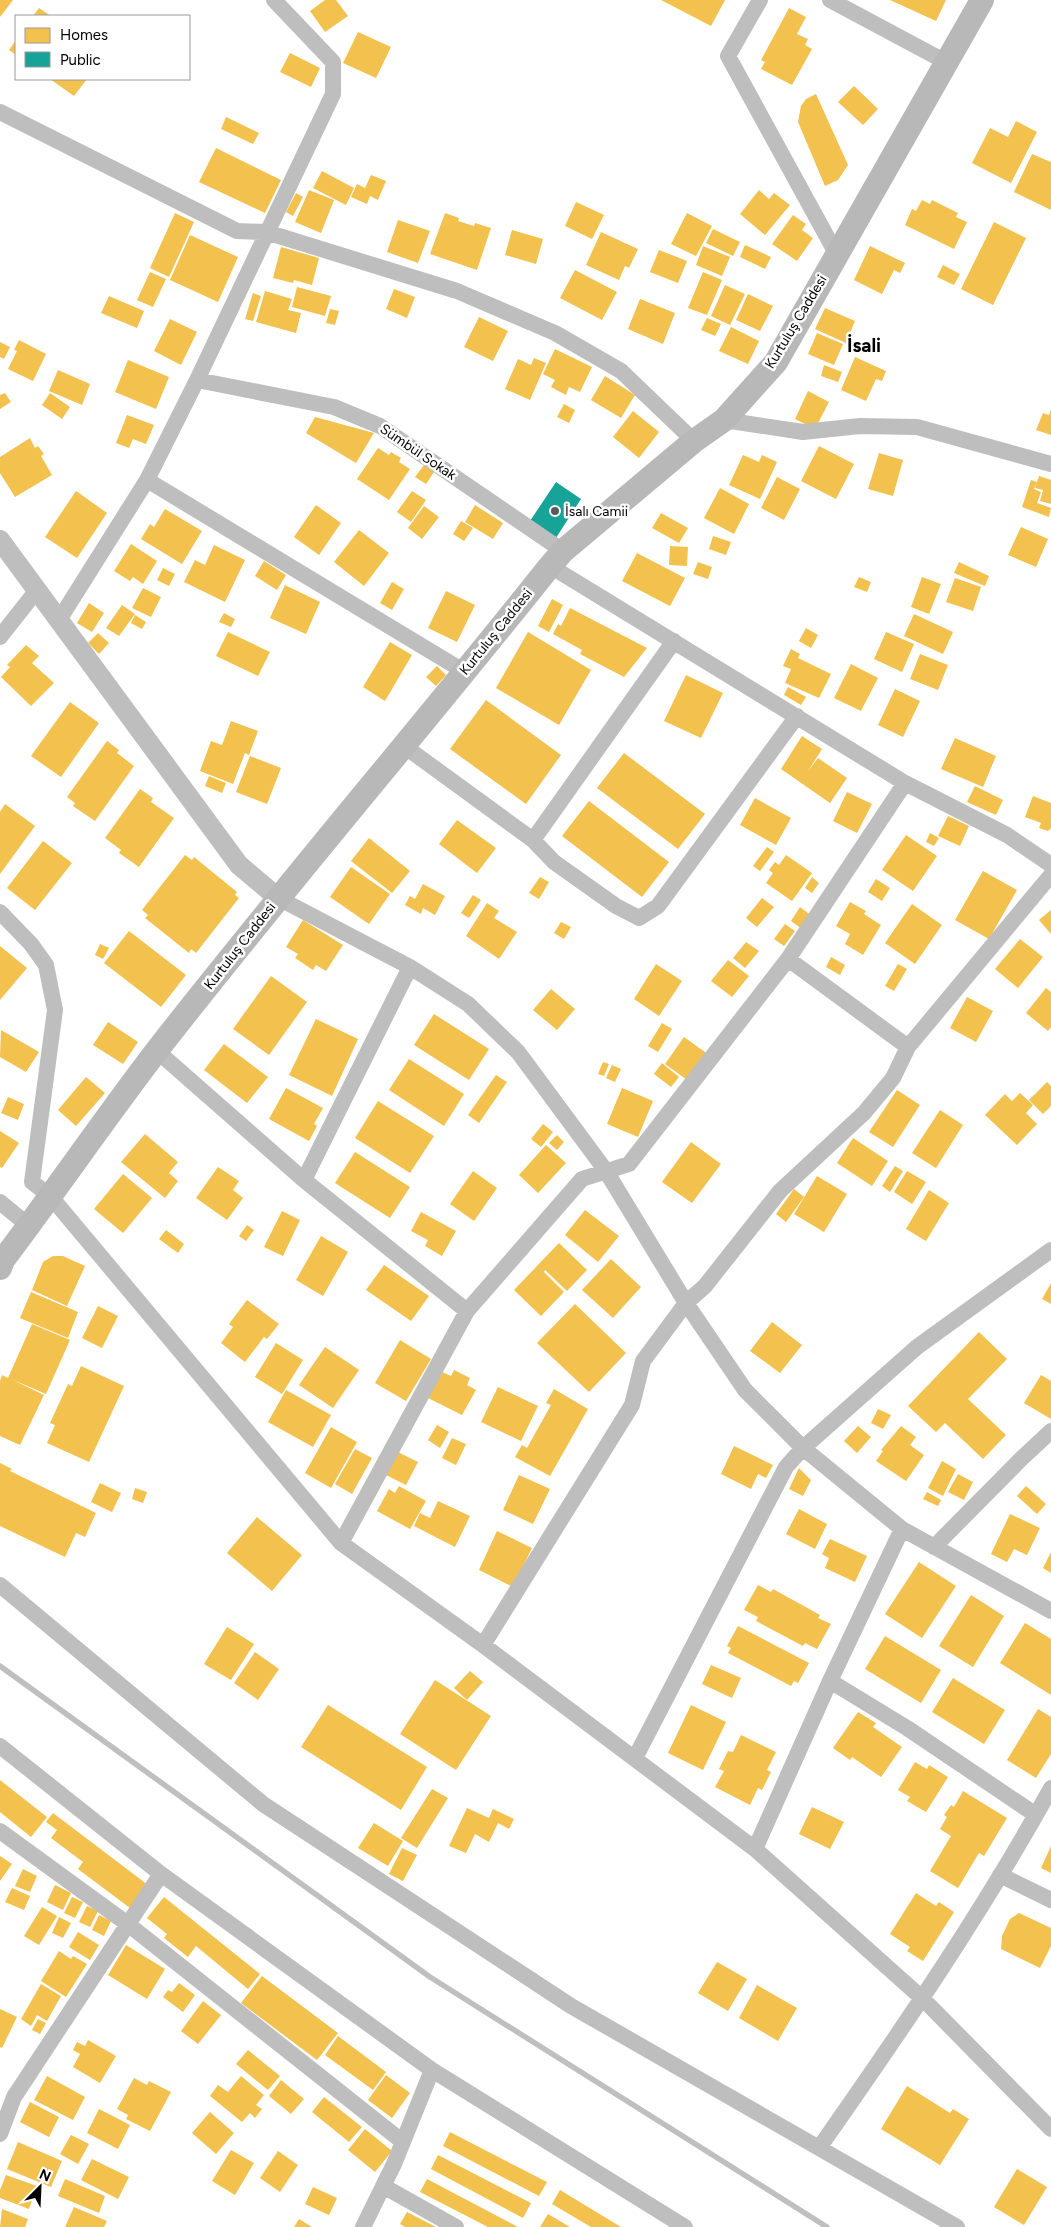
<svg xmlns="http://www.w3.org/2000/svg" width="1051" height="2227" viewBox="0 0 1051 2227" font-family="Figtree,sans-serif">
	<rect width="100%" height="100%" fill="#fff"/>
	<path fill="#f2c14e" d="M0,0H13L0,17Z
		M325,0H336L348,16L325,32L310,11Z
		M661,0H725L711,26Z
		M890,0H946L936,21Z
		M39,8L51,16H33Z
		M789,8L806,17L797,34L808,39L805,45L812,49L792,85L761,69L765,62L761,60Z
		M358,32L391,47L376,78L343,63Z
		M16,40V55L9,50Z
		M290,53L320,68L311,87L280,72Z
		M50,79H87L74,96Z
		M854,86L878,109L863,125L838,102Z
		M816,94L848,165L838,180L825,186L798,122L801,106L806,99Z
		M226,117L259,133L253,144L221,129Z
		M1016,121L1037,132L1011,183L972,163L990,128L1008,137Z
		M216,148L281,180L265,213L199,182Z
		M1032,154L1051,162V210L1014,192Z
		M322,171L354,188L346,205L313,188Z
		M371,175L386,181L378,200L370,196L367,204L351,197L357,184L365,188Z
		M309,190L334,200L321,233L295,222Z
		M759,190L769,199L774,193L790,205L765,235L740,214Z
		M296,193L303,197L293,216L286,212Z
		M922,200L930,204L932,200L958,213L956,217L967,222L954,249L905,225L912,209L916,211Z
		M576,202L604,215L592,239L565,226Z
		M175,213L194,222L169,277L150,268Z
		M445,213L459,218L458,221L474,226L475,223L491,228L477,270L430,254Z
		M687,213L712,226L696,256L671,244Z
		M793,215L806,224L802,230L813,238L797,261L772,244Z
		M398,220L430,231L418,263L387,252Z
		M994,222L1026,238L993,305L961,289Z
		M713,229L740,242L733,256L706,243Z
		M512,230L543,239L536,264L505,255Z
		M601,232L638,249L629,268L625,266L619,280L586,265Z
		M190,235L238,257L218,302L170,280Z
		M745,245L771,257L765,269L740,257Z
		M703,246L730,257L722,276L696,265Z
		M870,246L905,263L900,273L894,270L882,294L854,280Z
		M281,247L319,258L312,285L294,280L293,283L273,278Z
		M659,250L687,261L678,283L650,272Z
		M943,265L960,274L954,285L937,277Z
		M575,270L617,292L602,320L560,298Z
		M150,272L166,279L153,307L137,300Z
		M703,272L722,280L707,315L688,308Z
		M725,285L745,294L730,325L711,316Z
		M297,287L331,296L325,316L292,307Z
		M394,289L415,297L407,318L386,309Z
		M265,291L292,299L288,310L301,313L296,333L256,322Z
		M253,293L261,296L253,321L245,319Z
		M748,294L773,306L760,331L736,320Z
		M109,296L144,311L137,328L101,313Z
		M640,299L675,313L663,344L628,329Z
		M825,308L855,321L846,343L815,329Z
		M330,309L339,311L335,325L326,323Z
		M479,317L508,331L493,361L464,347Z
		M707,318L721,324L715,336L701,330Z
		M170,319L197,332L181,365L154,351Z
		M731,327L759,341L748,364L719,351Z
		M817,333L843,344L834,365L808,354Z
		M19,340L46,354L33,381L8,369L17,351L14,350Z
		M0,342L10,347L4,359L0,357Z
		M555,349L592,367L580,392L569,387L566,395L551,387L555,380L543,374Z
		M855,357L886,371L882,381L876,379L866,401L841,390Z
		M534,358L546,363L530,400L505,389L518,359L531,365Z
		M128,360L169,377L156,409L115,392Z
		M824,365L842,372L838,382L821,376Z
		M58,370L90,384L82,405L49,391Z
		M605,376L635,395L621,418L591,400Z
		M808,391L829,402L815,429L795,419Z
		M5,393L11,402L0,409V395Z
		M50,393L70,407L62,419L42,405Z
		M564,404L575,410L569,423L557,417Z
		M1051,409V435L1036,430L1043,413L1049,415Z
		M633,411L659,432L639,458L613,437Z
		M127,415L154,425L146,444L133,439L129,448L116,443Z
		M315,417L374,433L356,463L306,433Z
		M30,438L35,448L38,446L44,454L41,456L52,475L15,497L0,473V457Z
		M819,446L854,464L836,499L801,481Z
		M378,448L389,455L391,452L401,458L399,462L410,469L389,500L357,479Z
		M879,453L903,460L893,496L868,489Z
		M743,455L759,462L762,455L777,462L760,499L729,485Z
		M424,465L434,472L426,484L415,477Z
		M1039,476L1051,480V504L1040,501L1043,490L1035,488Z
		M777,477L800,489L784,520L761,508Z
		M1031,480L1037,482L1034,489L1041,492L1037,503L1051,508L1049,517L1022,507Z
		M720,488L749,504L734,534L704,518Z
		M76,491L107,513L77,558L45,537Z
		M412,491L426,500L411,522L397,512Z
		M316,505L341,523L319,555L294,537Z
		M475,505L503,523L493,539L465,522Z
		M424,506L439,517L422,539L408,528Z
		M165,509L202,531L182,564L141,539L150,524L154,527Z
		M661,513L688,528L679,543L652,528Z
		M461,521L473,528L464,541L453,534Z
		M1021,527L1048,539L1036,567L1008,555Z
		M359,530L389,553L364,586L334,562Z
		M713,536L731,542L726,555L709,549Z
		M131,544L157,561L143,584L133,577L130,581L114,571Z
		M214,545L245,560L225,602L184,582L195,560L205,565Z
		M670,546L688,547L687,566L669,565Z
		M637,553L685,578L670,606L622,581Z
		M264,561L286,575L277,590L255,576Z
		M698,562L712,567L708,579L693,574Z
		M959,562L989,576L985,586L954,573Z
		M163,568L175,574L169,586L157,580Z
		M859,577L871,582L867,592L854,587Z
		M922,577L941,584L929,614L911,607Z
		M955,578L981,587L973,611L946,602Z
		M392,582L404,589L392,610L380,603Z
		M285,585L320,602L306,634L270,618Z
		M143,588L161,597L151,617L132,608Z
		M446,591L475,605L457,642L428,628Z
		M552,599L563,605L549,632L538,626Z
		M89,603L104,613L92,632L77,623Z
		M122,605L135,614L119,636L106,628Z
		M570,608L647,648L624,677L580,654L582,650L553,634L558,624L561,626Z
		M224,613L235,619L231,627L219,622Z
		M914,614L953,632L943,654L904,636Z
		M135,615L146,622L142,629L131,623Z
		M806,628L818,635L811,648L799,641Z
		M228,632L270,652L258,676L216,656Z
		M528,632L591,670L559,725L496,688Z
		M886,632L914,644L902,672L874,659Z
		M98,633L109,643L99,654L88,643Z
		M390,642L412,655L385,701L363,687Z
		M26,645L39,656L32,663L54,683L31,706L1,677L10,667L7,665Z
		M791,649L800,654L798,658L831,674L819,698L785,683L791,669L783,666Z
		M920,654L948,665L938,690L910,679Z
		M851,664L878,678L861,711L834,698Z
		M437,666L446,675L436,686L426,677Z
		M686,675L723,693L701,738L664,721Z
		M788,687L806,697L801,705L784,695Z
		M895,689L920,701L903,737L878,725Z
		M486,700L561,755L526,804L450,749Z
		M70,702L99,723L61,777L31,756Z
		M231,721L258,731L249,755L245,753L233,784L200,771L211,741L222,745Z
		M802,736L822,749L808,771L818,758L847,778L830,803L781,769Z
		M955,738L996,756L983,787L941,769Z
		M107,741L119,750L117,753L134,766L95,821L73,806L75,803L67,797Z
		M624,753L705,814L678,849L597,788Z
		M250,756L281,768L267,804L236,792Z
		M209,776L226,783L222,793L205,786Z
		M975,786L1003,800L996,815L967,802Z
		M140,789L153,798L151,802L174,818L139,867L119,853L121,850L105,838Z
		M847,792L872,804L857,833L833,821Z
		M1033,796L1051,803V828L1048,831L1039,828L1041,823L1025,817Z
		M755,798L791,818L776,845L740,825Z
		M589,801L669,862L642,897L562,836Z
		M5,804L35,826L0,874V812Z
		M948,816L969,826L960,846L938,836Z
		M457,820L496,848L477,873L439,844Z
		M930,833L939,838L934,846L926,842Z
		M906,835L937,856L913,891L882,870Z
		M369,838L410,871L392,893L351,861Z
		M43,841L72,863L35,910L7,888Z
		M767,847L774,852L760,871L753,866Z
		M185,855L192,860L194,857L237,892L235,895L239,898L196,953L191,949L189,953L145,918L148,915L142,910Z
		M786,855L812,873L792,901L766,883L773,873L769,870L775,862L779,865Z
		M351,867L390,894L369,924L330,897Z
		M983,871L1017,890L989,939L955,920Z
		M540,877L549,882L539,899L529,893Z
		M812,877L819,883L812,893L805,888Z
		M876,879L890,888L882,901L868,892Z
		M423,884L445,896L435,915L423,908L421,914L405,905L410,896L415,899Z
		M473,895L481,900L469,918L461,913Z
		M762,898L774,907L757,927L746,918Z
		M850,902L866,911L864,914L881,925L863,955L845,944L850,934L836,926Z
		M487,903L499,911L494,918L517,932L499,959L466,936Z
		M912,904L942,925L915,964L885,943Z
		M800,907L812,916L802,929L791,921Z
		M1051,910V934L1039,920Z
		M303,920L343,945L326,971L316,965L313,970L295,958L298,954L286,947Z
		M561,922L571,927L564,939L554,933Z
		M785,924L795,931L784,946L774,939Z
		M129,931L186,975L161,1007L104,963Z
		M1020,939L1043,957L1018,988L995,969Z
		M746,942L759,951L745,968L733,958Z
		M100,944L109,948L103,959L95,955Z
		M0,946L27,968L0,1000Z
		M831,957L845,965L840,975L826,967Z
		M728,960L749,976L732,997L711,981Z
		M656,964L682,981L659,1016L634,999Z
		M898,964L907,969L894,991L885,986Z
		M271,976L307,1002L269,1055L233,1029Z
		M1046,988L1051,992V1027L1048,1031L1026,1013Z
		M551,989L575,1009L557,1030L533,1010Z
		M967,997L993,1011L976,1042L950,1028Z
		M434,1014L489,1049L469,1080L414,1045Z
		M316,1019L358,1039L332,1096L289,1075Z
		M108,1022L138,1042L123,1064L93,1045Z
		M662,1023L672,1029L658,1052L648,1046Z
		M1,1030L39,1052L26,1072L0,1057Z
		M684,1037L709,1055L690,1082L665,1064Z
		M224,1044L268,1077L247,1103L204,1070Z
		M409,1059L464,1094L444,1126L389,1090Z
		M603,1062L609,1064L604,1076L598,1074Z
		M662,1063L679,1077L671,1087L654,1074Z
		M612,1065L621,1069L615,1082L606,1078Z
		M496,1075L507,1082L479,1123L468,1115Z
		M86,1077L105,1093L76,1126L58,1110Z
		M1047,1082L1051,1086V1106L1043,1114L1029,1100Z
		M286,1088L323,1108L314,1124L317,1126L309,1141L269,1119Z
		M622,1088L653,1101L638,1137L607,1124Z
		M897,1090L920,1105L893,1147L869,1132Z
		M1020,1093L1033,1105L1026,1113L1037,1124L1017,1145L985,1115L1005,1094L1012,1101Z
		M8,1097L24,1104L18,1120L1,1113Z
		M378,1101L434,1136L410,1173L355,1138Z
		M940,1110L963,1125L936,1168L912,1153Z
		M543,1124L553,1132L541,1147L531,1139Z
		M0,1131L19,1143L2,1168L0,1167Z
		M145,1134L178,1162L169,1173L178,1181L165,1198L121,1162Z
		M557,1135L564,1142L557,1150L549,1143Z
		M853,1138L888,1161L872,1186L837,1163Z
		M691,1142L721,1164L692,1203L662,1182Z
		M546,1145L566,1163L538,1193L519,1175Z
		M355,1152L410,1187L390,1218L335,1183Z
		M895,1166L903,1171L890,1192L882,1186Z
		M218,1167L239,1181L233,1190L243,1198L227,1220L196,1198Z
		M473,1171L497,1188L474,1221L450,1204Z
		M907,1171L926,1182L912,1204L894,1192Z
		M123,1174L152,1198L123,1233L94,1209Z
		M817,1176L847,1194L824,1232L794,1214Z
		M794,1189L804,1197L786,1222L776,1214Z
		M929,1190L949,1203L926,1241L906,1229Z
		M585,1210L619,1236L598,1262L565,1235Z
		M282,1211L300,1220L283,1256L264,1247Z
		M421,1212L456,1231L442,1256L425,1246L428,1240L411,1231Z
		M247,1225L254,1230L246,1241L239,1236Z
		M166,1230L184,1244L178,1253L159,1239Z
		M321,1236L348,1252L323,1296L296,1280Z
		M559,1243L587,1270L567,1291L545,1270L544,1272L564,1292L541,1316L514,1290Z
		M53,1256H63L85,1266L67,1306L32,1290L43,1262Z
		M611,1259L641,1287L613,1318L582,1290Z
		M384,1265L429,1296L411,1321L366,1290Z
		M1051,1283V1304L1042,1299Z
		M31,1292L78,1312L68,1338L20,1318Z
		M247,1300L279,1324L267,1339L264,1337L245,1362L221,1343L233,1327L229,1324Z
		M575,1304L626,1353L589,1392L537,1343Z
		M98,1306L118,1316L102,1348L82,1338Z
		M772,1322L802,1345L780,1373L750,1351Z
		M32,1324L70,1340L46,1394L11,1379L44,1395L20,1445L0,1436V1381L2,1375L8,1378Z
		M979,1332L1007,1359L968,1399L1006,1435L983,1459L945,1423L936,1432L908,1406Z
		M400,1340L431,1359L406,1401L375,1383Z
		M276,1343L303,1360L282,1394L255,1377Z
		M325,1347L359,1370L333,1408L299,1385Z
		M81,1366L124,1386L89,1462L47,1443L55,1425L50,1423L68,1384L72,1386Z
		M454,1370L470,1378L467,1385L476,1390L462,1415L426,1397L440,1371L451,1376Z
		M1041,1375L1051,1381V1419L1024,1403Z
		M498,1387L538,1406L521,1441L481,1422Z
		M554,1389L588,1409L550,1476L515,1457L522,1445L527,1448L551,1405L546,1403Z
		M286,1390L331,1415L313,1447L268,1422Z
		M878,1409L891,1415L883,1429L871,1423Z
		M437,1425L449,1432L440,1448L428,1440Z
		M858,1426L871,1437L857,1453L844,1441Z
		M901,1426L916,1437L910,1445L924,1455L906,1481L876,1461L883,1451L881,1450Z
		M331,1427L357,1442L331,1488L305,1473Z
		M452,1438L466,1444L456,1465L442,1458Z
		M734,1446L773,1465L766,1478L758,1474L751,1489L721,1474Z
		M355,1449L372,1458L352,1494L335,1484Z
		M394,1450L418,1462L406,1485L382,1473Z
		M942,1461L956,1469L943,1496L928,1488Z
		M0,1463L12,1469L10,1471L96,1513L85,1537L76,1533L65,1557L0,1526Z
		M799,1468L811,1480L803,1496L789,1489Z
		M958,1474L973,1482L964,1500L948,1492Z
		M519,1475L550,1489L533,1524L503,1510Z
		M100,1483L121,1493L112,1512L91,1502Z
		M399,1486L426,1501L410,1529L377,1511L389,1489L395,1493Z
		M1026,1486L1046,1504L1037,1514L1017,1496Z
		M135,1488L147,1492L143,1503L132,1499Z
		M927,1492L941,1500L938,1506L923,1499Z
		M438,1501L470,1516L455,1547L414,1526L420,1513L430,1518Z
		M799,1509L827,1524L815,1549L786,1534Z
		M1010,1514L1040,1528L1027,1555L1014,1549L1007,1562L991,1554Z
		M257,1517L302,1555L272,1591L227,1553Z
		M497,1531L532,1548L513,1587L479,1570Z
		M830,1539L867,1556L855,1582L825,1568L829,1558L822,1554Z
		M1051,1552V1573L1043,1568Z
		M919,1562L956,1586L922,1638L885,1614Z
		M758,1585L771,1592L773,1589L820,1615L818,1618L831,1624L817,1649L805,1643L803,1646L756,1621L758,1617L744,1610Z
		M971,1595L1004,1616L973,1667L939,1646Z
		M1025,1623L1051,1639V1695L1000,1663Z
		M738,1626L809,1663L798,1683L794,1681L791,1686L728,1653L731,1648L727,1646Z
		M227,1627L254,1644L231,1680L204,1664Z
		M885,1636L941,1670L921,1703L865,1669Z
		M255,1652L279,1669L258,1700L234,1683Z
		M711,1665L741,1678L732,1698L702,1684Z
		M470,1671L483,1682L467,1700L454,1688Z
		M953,1678L1005,1710L984,1744L932,1712Z
		M435,1680L491,1716L456,1770L400,1734Z
		M328,1705L427,1767L401,1810L301,1747Z
		M691,1705L726,1722L703,1770L668,1753Z
		M1038,1709L1051,1717V1754L1036,1778L1007,1760Z
		M858,1712L876,1723L873,1727L902,1747L881,1777L852,1757L850,1760L833,1748Z
		M741,1735L776,1752L767,1770L771,1772L762,1790L758,1788L750,1805L715,1787L724,1771L719,1769L728,1751L733,1752Z
		M915,1762L927,1769L929,1765L948,1777L926,1812L907,1801L910,1797L898,1790Z
		M0,1780L47,1817L31,1837L0,1812Z
		M432,1789L448,1798L417,1848L401,1838Z
		M963,1791L1007,1818L984,1856L979,1853L958,1888L930,1871L951,1836L940,1829L947,1817L944,1815L951,1805L954,1807Z
		M812,1807L844,1822L830,1849L799,1834Z
		M467,1808L489,1818L493,1809L514,1819L509,1829L498,1823L489,1842L475,1834L466,1853L449,1846Z
		M53,1813L148,1885L130,1908L78,1869L83,1862L51,1838L57,1830L46,1822Z
		M374,1823L403,1841L388,1866L358,1848Z
		M1051,1846V1873L1041,1868Z
		M402,1848L417,1855L403,1881L389,1874Z
		M0,1856L12,1864L0,1881Z
		M23,1869L37,1876L30,1892L15,1886Z
		M55,1885L71,1893L63,1910L47,1902Z
		M12,1888L30,1896L24,1910L5,1902Z
		M916,1893L936,1906L939,1902L954,1912L923,1961L907,1951L910,1947L890,1934Z
		M72,1897L83,1902L75,1918L64,1913Z
		M164,1897L260,1974L248,1989L196,1946L188,1957L164,1938L167,1934L147,1918Z
		M87,1906L98,1911L90,1927L79,1922Z
		M42,1907L57,1916L39,1945L24,1936Z
		M1019,1913L1051,1928V1946L1040,1968L1001,1949L1002,1936L1010,1919Z
		M99,1915L111,1921L104,1936L92,1930Z
		M59,1917L71,1923L63,1938L52,1933Z
		M78,1932L99,1945L90,1960L69,1947Z
		M126,1945L165,1969L147,1999L108,1975Z
		M59,1951L71,1959L73,1956L87,1964L66,1997L41,1981Z
		M717,1962L747,1979L728,2011L698,1993Z
		M262,1976L338,2033L317,2060L241,2003Z
		M179,1983L195,1995L183,2012L163,1997L168,1990L172,1992Z
		M41,1984L61,1996L47,2021L37,2015L31,2026L21,2019Z
		M757,1985L797,2008L778,2041L739,2018Z
		M203,2001L221,2015L198,2044L181,2031Z
		M0,2009L17,2017L2,2048L0,2047Z
		M38,2019L46,2023L40,2034L32,2030Z
		M338,2036L386,2072L373,2090L325,2055Z
		M88,2040L116,2056L100,2083L73,2067L80,2054L73,2050L77,2042L85,2046Z
		M248,2050L280,2076L268,2090L236,2064Z
		M386,2075L410,2093L392,2118L368,2100Z
		M47,2076L85,2097L73,2120L34,2100Z
		M241,2076L264,2095L256,2105L262,2109L255,2118L250,2113L242,2122L210,2096L218,2085L228,2092Z
		M134,2078L147,2085L149,2081L171,2092L150,2131L126,2119L128,2115L117,2109Z
		M281,2080L304,2099L291,2114L269,2096Z
		M907,2086L950,2113L953,2109L969,2119L940,2165L881,2129Z
		M324,2097L362,2127L349,2142L312,2112Z
		M30,2102L59,2117L49,2137L20,2122Z
		M99,2109L130,2125L118,2149L87,2133Z
		M210,2112L234,2133L216,2154L192,2133Z
		M365,2129L392,2151L375,2172L348,2150Z
		M450,2132L547,2182L539,2196L443,2146Z
		M71,2135L89,2144L78,2164L60,2154Z
		M18,2142L62,2161L51,2187L7,2169Z
		M231,2150L254,2163L235,2195L212,2181Z
		M278,2151L298,2165L280,2192L260,2178Z
		M438,2155L531,2203L523,2218L431,2169Z
		M92,2159L129,2177L118,2199L81,2180Z
		M1017,2169L1047,2187L1024,2225L994,2207Z
		M6,2175L37,2186L29,2209L0,2198V2190Z
		M65,2179L105,2196L99,2213L58,2196Z
		M427,2179L518,2227H488L420,2192Z
		M313,2187L337,2198L329,2215L305,2204Z
		M560,2190L621,2227H591L552,2204Z
		M74,2207L107,2221L104,2227H65Z
		M2,2209L28,2219L25,2227H0Z
		M407,2212L436,2227H405L400,2224Z
		M548,2214L570,2227H540Z
		M299,2219L312,2227H294Z"/>
	<path fill="#17a398" d="M556,482L581,499L554,541L528,524Z"/>
	<g fill="none" stroke-linecap="round" stroke-linejoin="round">
		<path stroke="#bfbfbf" stroke-width="5.5" d="M0,1666L430,1977L827,2227"/>
		<path stroke="#bebebe" stroke-width="16" d="M760,0L728,56L837,255
			M830,0L946,62
			M0,112L237,231L266,232L457,291L555,333L621,371L694,441
			M197,380L334,407L380,426L563,551
			M724,420L803,432L860,426L917,427L1051,464
			M147,480L465,672
			M550,566L905,783L1007,835L1051,865
			M59,620L147,480L197,380L333,94V62L274,0
			M0,637L37,590
			M404,746L533,840L554,862L616,906L639,918L658,906L797,716
			M533,840L674,641
			M278,898L410,967L468,1004L518,1052L606,1171L686,1303L745,1390L803,1448L902,1529L1051,1611
			M0,912L31,944L46,965L55,1010L32,1182L51,1197L341,1543L483,1645L755,1849L923,1999L1051,2129
			M788,959L908,1047L1051,875
			M157,1051L304,1180L467,1311
			M304,1180L410,967
			M0,1202L29,1226
			M341,1543L467,1311L582,1179L629,1164L788,959L905,783
			M934,1547L1020,1460L1051,1431
			M0,1585L263,1804L571,2006L957,2227
			M483,1645L632,1405L643,1361L686,1303L705,1286L780,1191L864,1113L893,1078L908,1047
			M830,1681L907,1728L1036,1815
			M0,1746L161,1874L432,2070L685,2227
			M635,1758L786,1467L803,1448L917,1347L1051,1250
			M0,1831L129,1925L403,2142
			M755,1849L830,1681L902,1529
			M1000,1875L1051,1900
			M0,2134L14,2097L161,1874
			M819,2148C901,2031 982,1913 1051,1788
			M383,2186L456,2227
			M363,2227L394,2164L432,2070"/>
		<path stroke="#bebebe" stroke-width="20" d="M0,540L239,865L278,898"/>
		<path stroke="#b8b8b8" stroke-width="24" d="M0,1268L3,1260C56,1190 105,1118 158,1049C286,885 421,728 550,566L563,551L694,441L724,420L776,362L982,0"/>
	</g>
	<circle fill="#595959" stroke="#fff" stroke-width="2" cx="555" cy="511" r="5"/>
	<g text-anchor="middle" dominant-baseline="central" stroke-width="5" stroke-linejoin="round" paint-order="stroke">
		<g font-size="14" fill="#000" stroke="#fff">
			<text transform="translate(796 322) rotate(-59)">Kurtuluş Caddesi</text>
			<text transform="translate(418 452) rotate(34)">Sümbül Sokak</text>
			<text transform="translate(496 632) rotate(-51)">Kurtuluş Caddesi</text>
			<text transform="translate(240 946) rotate(-52)">Kurtuluş Caddesi</text>
		</g>
		<g font-size="14" fill="#000" stroke="#fff" text-anchor="start">
			<text x="565" y="511">İsalı Camii</text>
		</g>
		<g font-size="19" font-weight="bold" fill="#000" stroke="#fff">
			<text x="864" y="345">İsali</text>
		</g>
	</g>
	<rect x="15" y="15" width="175" height="65" fill="#ffffff" stroke="#999999"/>
	<rect x="25" y="28" width="25" height="15" fill="#f2c14e" stroke="#999999"/>
	<text x="60" y="40" font-size="15" fill="#000000">Homes</text>
	<rect x="25" y="52" width="25" height="15" fill="#17a398" stroke="#999999"/>
	<text x="60" y="65" font-size="15" fill="#000000">Public</text>
	<g transform="translate(40 2187) rotate(24)" stroke="#ffffff" stroke-width="4" paint-order="stroke">
	<path d="M0-4L9 19L0 12L-9 19Z" fill="#000000"/>
	<text y="-8" font-size="14" font-weight="bold" text-anchor="middle" fill="#000000">N</text>
	</g>
</svg>
